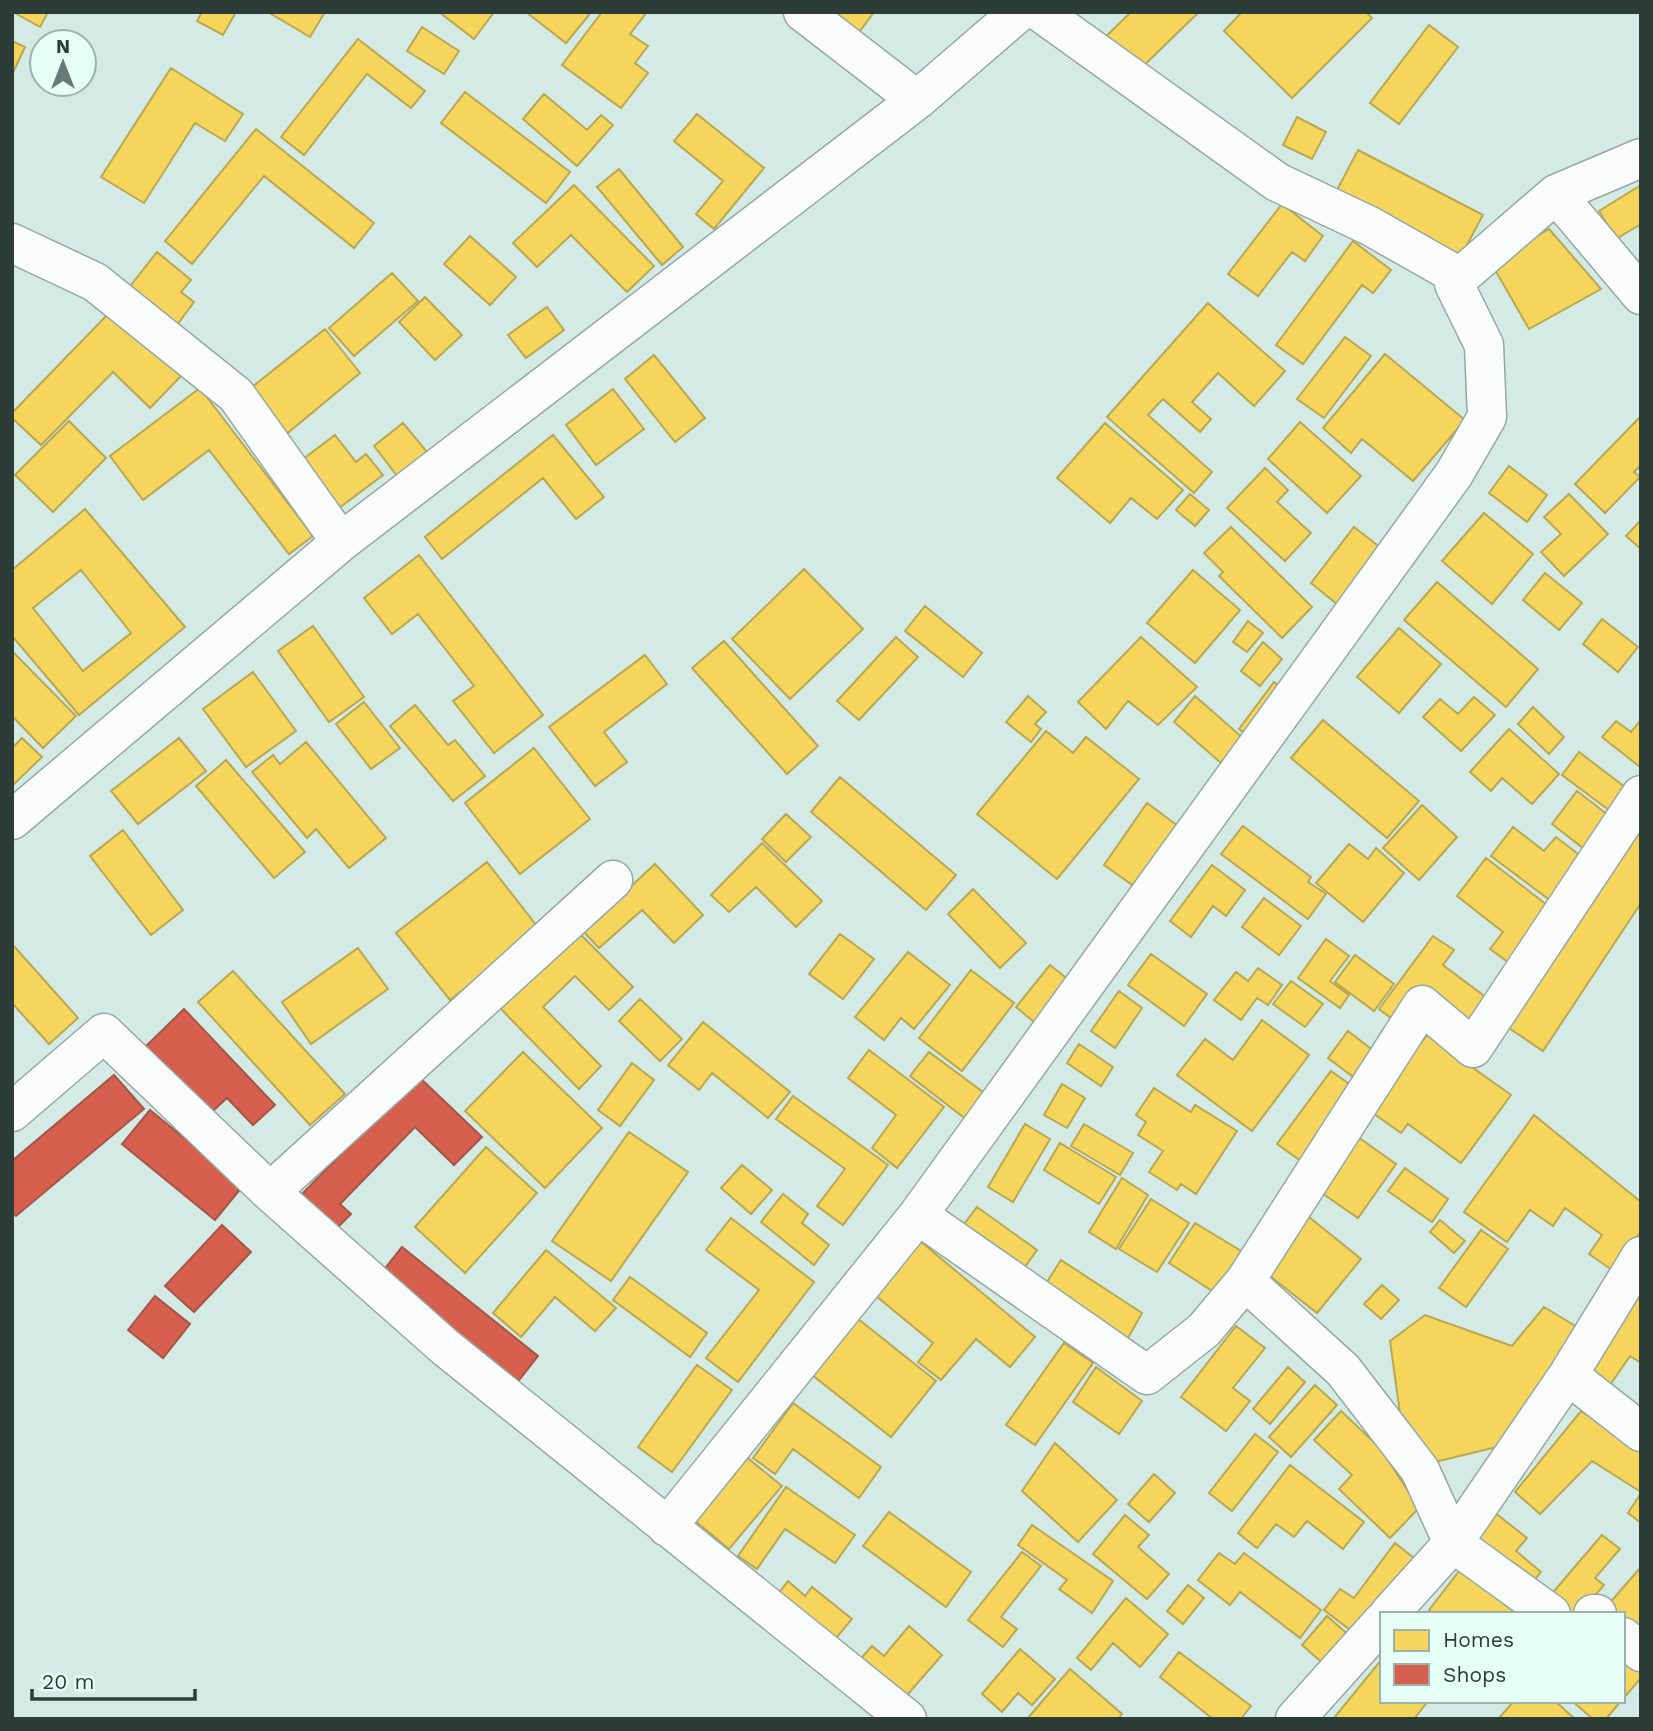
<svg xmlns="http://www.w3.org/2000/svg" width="1653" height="1731" viewBox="0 0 1653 1731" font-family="'Work Sans',sans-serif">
	<rect width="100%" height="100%" fill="#d4ebe5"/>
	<path fill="#f6d55c" stroke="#b9a751" stroke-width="2" fill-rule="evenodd" d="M13,12H48L40,27Z
		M202,12H236L223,35L197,21Z
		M268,12H325L310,37Z
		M439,12H494L474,39Z
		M526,12H586L589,15L566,43Z
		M602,12H647L630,34L648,46L635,63L648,73L621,108L562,65Z
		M824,12H874L857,35Z
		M1131,12H1199L1131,78L1099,43Z
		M1242,12H1366L1372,18L1292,98L1224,31Z
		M1429,25L1458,47L1399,124L1370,103Z
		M422,27L459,51L444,74L407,51Z
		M358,39L425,91L411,108L367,74L304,155L281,137Z
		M12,41L25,47L12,75Z
		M171,68L243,114L225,141L195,123L144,203L101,177Z
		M465,92L570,172L546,203L441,123Z
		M544,94L587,130L601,115L613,125L577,166L523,119Z
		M697,114L764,168L714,229L696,214L723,181L674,141Z
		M1297,117L1326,132L1312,159L1283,145Z
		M256,129L374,223L354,248L264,176L192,264L165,241Z
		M1358,150L1483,215L1461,256L1337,190Z
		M619,169L683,247L662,265L597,187Z
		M574,185L654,266L627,292L571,235L537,267L513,243Z
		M1641,185V224L1616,239L1599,211Z
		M1282,204L1323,236L1305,261L1292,252L1258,296L1228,274Z
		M1549,229L1601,289L1529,329L1490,261Z
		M470,236L516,277L490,305L444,264Z
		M1353,241L1391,270L1373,293L1362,285L1303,364L1276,345Z
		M157,252L191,280L181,292L194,302L174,329L127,290Z
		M392,273L418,301L354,356L329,328Z
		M425,297L462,335L435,360L399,322Z
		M1208,303L1285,371L1254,406L1218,373L1192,402L1211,419L1200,432L1163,399L1148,415L1212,472L1194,493L1107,417Z
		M547,307L564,330L526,358L508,335Z
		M113,309L182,375L150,408L113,372L41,445L12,418V413Z
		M325,329L360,373L284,436L247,391Z
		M1345,337L1371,356L1324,418L1297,399Z
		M1385,354L1465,420L1413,481L1362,439L1351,453L1323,428Z
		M654,355L705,418L675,442L625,379Z
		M200,388L313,536L289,554L209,450L143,500L110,456Z
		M613,389L644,429L596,465L566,425Z
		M1641,416V465L1634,472L1640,477L1605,513L1575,484Z
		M69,421L106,458L53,512L15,475Z
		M1300,422L1361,476L1327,513L1268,459Z
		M403,423L428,453L398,477L374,446Z
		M1105,423L1183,490L1157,519L1131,498L1110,523L1057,478Z
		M335,435L356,462L366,454L383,475L339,508L302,460Z
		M553,435L604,497L576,519L543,478L442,559L425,537Z
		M1509,466L1547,495L1527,522L1489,493Z
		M1265,468L1288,490L1277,502L1311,533L1285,561L1227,508Z
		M1190,494L1209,510L1195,526L1176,510Z
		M1569,494L1608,534L1564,576L1541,552L1561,534L1544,517Z
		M85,509L185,627L79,715L12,636V570ZM81,570L131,633L83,671L33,608Z
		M1484,513L1533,554L1492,604L1442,561Z
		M1641,520V549L1626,536Z
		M1231,527L1312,607L1282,638L1219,576L1223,572L1204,553Z
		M1354,527L1381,548L1338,605L1311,583Z
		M419,555L543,715L494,753L453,701L474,686L418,614L392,634L364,598Z
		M804,569L863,629L790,699L732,639Z
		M1193,570L1240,610L1195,663L1147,623Z
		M1545,573L1582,603L1559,630L1523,600Z
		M1437,582L1538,669L1506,707L1404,620Z
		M925,606L982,653L963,677L905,631Z
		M1602,619L1638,647L1618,672L1583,644Z
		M1248,621L1263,633L1247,652L1233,642Z
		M313,626L364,697L329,722L278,651Z
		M1399,628L1441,664L1399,713L1357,677Z
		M896,637L918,657L859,720L837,701Z
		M1141,637L1197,687L1158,725L1128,701L1106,729L1078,702Z
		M724,641L818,746L787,774L692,668Z
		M1263,642L1282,659L1260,686L1241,671Z
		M12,651L76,716L43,748L12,716Z
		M645,655L667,684L604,732L627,762L595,786L549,727Z
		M253,672L296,731L246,767L203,709Z
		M1274,682L1290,694L1254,740L1239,729Z
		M1028,696L1046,712L1035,724L1041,729L1031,742L1006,722Z
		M1195,696L1243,738L1221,763L1174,722Z
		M1474,697L1495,715L1461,751L1423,717L1440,699L1458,714Z
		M364,702L400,748L371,769L336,724Z
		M415,705L448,745L455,740L485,776L453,801L390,726Z
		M1533,707L1564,737L1549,754L1518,724Z
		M1323,720L1419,801L1387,838L1291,758Z
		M1641,720V765L1640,767L1602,737L1616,721L1631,732Z
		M1509,729L1559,774L1532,804L1502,778L1491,791L1470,772Z
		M1046,731L1073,753L1086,737L1139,779L1057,879L977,814Z
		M22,738L42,757L12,786V748Z
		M179,738L206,771L138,824L111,791Z
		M306,742L386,838L349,868L316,829L307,838L252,772L273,755L280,764Z
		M534,748L590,819L520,874L465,803Z
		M1579,752L1634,794L1617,816L1562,775Z
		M226,760L305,852L274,878L196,786Z
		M840,777L956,875L926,910L811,812Z
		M1577,791L1608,815L1583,848L1552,824Z
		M1147,803L1182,829L1138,889L1104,865Z
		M1641,804V903L1543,1051L1497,1020Z
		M1422,805L1457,837L1419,880L1383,848Z
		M786,814L811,837L786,862L762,839Z
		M1243,826L1311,877L1308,882L1326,894L1308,919L1221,854Z
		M1513,827L1544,851L1556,837L1591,864L1559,907L1491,856Z
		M123,830L183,910L151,935L90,856Z
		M762,843L822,901L796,927L756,887L729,912L711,895Z
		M1349,844L1368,859L1376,848L1404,873L1363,922L1316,883Z
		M1486,858L1556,912L1515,967L1490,949L1503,932L1457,896Z
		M487,862L540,930L450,1000L396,933Z
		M655,864L703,915L674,943L642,910L599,948L583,931Z
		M1212,865L1245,890L1226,916L1213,906L1191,937L1170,921Z
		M973,889L1026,943L1000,968L948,914Z
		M1264,898L1301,926L1279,955L1242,927Z
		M575,929L633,987L609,1010L575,976L543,1007L601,1066L579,1089L498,1006Z
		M840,934L874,959L843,999L809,974Z
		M1433,936L1454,950L1443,965L1495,1004L1477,1029L1400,1025L1379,1009Z
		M1326,939L1349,956L1330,981L1349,995L1340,1008L1298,978Z
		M12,944L78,1018L49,1044L12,1003Z
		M358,948L388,989L311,1044L282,1002Z
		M908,952L950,985L914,1029L901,1018L884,1040L855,1017Z
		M1151,954L1207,994L1184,1026L1128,985Z
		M1355,955L1394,984L1374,1011L1335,982Z
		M1050,965L1070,981L1034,1022L1016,1007Z
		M1258,968L1282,985L1268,1005L1257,998L1241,1020L1214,1000L1236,972L1248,981Z
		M971,970L1014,1003L962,1071L919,1038Z
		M233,971L345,1094L310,1125L198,1002Z
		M1291,981L1323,1004L1305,1027L1273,1004Z
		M1119,991L1142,1008L1115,1048L1091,1031Z
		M640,999L682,1039L660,1061L619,1021Z
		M1262,1020L1309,1055L1252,1131L1177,1075L1205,1039L1233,1060Z
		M703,1022L790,1092L768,1118L712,1073L699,1090L668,1065Z
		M1348,1031L1375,1052L1356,1079L1328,1058Z
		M1427,1035L1511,1095L1461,1163L1408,1124L1401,1133L1370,1111Z
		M1079,1044L1113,1067L1101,1086L1067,1063Z
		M869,1050L944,1107L897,1168L872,1148L896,1115L848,1078Z
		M523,1052L602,1128L545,1188L465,1111Z
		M929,1052L991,1098L971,1123L910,1076Z
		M632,1063L654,1080L620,1126L598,1110Z
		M1331,1071L1355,1088L1301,1161L1277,1144Z
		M1062,1084L1085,1098L1067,1128L1044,1115Z
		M1154,1088L1191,1112L1195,1105L1237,1131L1196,1194L1181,1184L1177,1190L1149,1172L1163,1151L1138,1135L1146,1122L1136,1115Z
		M793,1096L888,1165L843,1225L817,1206L845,1169L776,1119Z
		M1534,1115L1641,1202V1231L1612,1270L1589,1254L1602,1235L1565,1208L1553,1226L1530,1210L1507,1242L1464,1212Z
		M1025,1124L1050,1139L1013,1202L988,1187Z
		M1084,1124L1133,1153L1120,1175L1071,1146Z
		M629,1132L688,1172L611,1281L552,1241Z
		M1358,1137L1396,1164L1358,1218L1319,1191Z
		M1060,1143L1116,1177L1099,1204L1044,1170Z
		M486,1147L537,1193L465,1273L415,1227Z
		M742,1165L772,1190L751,1214L721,1188Z
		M1405,1168L1448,1199L1432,1222L1388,1191Z
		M1122,1178L1148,1195L1116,1249L1089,1232Z
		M783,1194L808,1214L802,1223L829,1245L814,1265L761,1222Z
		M1151,1199L1189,1223L1157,1272L1119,1249Z
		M977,1207L1037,1250L1020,1274L959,1231Z
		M1309,1217L1361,1259L1317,1313L1265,1272Z
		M731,1218L814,1282L738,1382L706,1358L759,1290L706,1250Z
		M1440,1220L1465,1241L1454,1253L1430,1232Z
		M1195,1223L1243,1252L1217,1294L1169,1263Z
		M1481,1230L1508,1249L1466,1307L1439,1288Z
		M920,1241L1035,1337L1010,1367L976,1339L941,1380L918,1362L933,1343L875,1295Z
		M546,1250L616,1308L595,1331L555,1297L521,1337L493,1313Z
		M1061,1260L1142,1313L1128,1338L1045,1285Z
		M630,1277L707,1333L690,1357L613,1300Z
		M1641,1281V1363L1630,1356L1610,1385L1582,1366Z
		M1382,1285L1399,1300L1381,1319L1364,1304Z
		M1544,1307L1582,1330L1509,1444L1435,1462L1402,1428L1390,1341L1425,1315L1512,1346Z
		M857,1318L936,1381L891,1437L812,1375Z
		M1236,1326L1265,1348L1233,1388L1250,1401L1226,1431L1181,1397Z
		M1064,1343L1093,1363L1035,1445L1006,1425Z
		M697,1365L732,1390L672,1472L638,1447Z
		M1096,1367L1142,1401L1119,1434L1073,1402Z
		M1288,1367L1305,1382L1270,1424L1253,1409Z
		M1315,1385L1337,1405L1291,1457L1269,1437Z
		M793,1403L881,1467L859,1498L793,1449L775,1474L753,1458Z
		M1341,1411L1380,1448L1419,1508L1390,1538L1339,1489L1352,1475L1314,1440Z
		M1581,1411L1641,1450V1492L1592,1461L1540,1514L1515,1492Z
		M1255,1434L1278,1452L1232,1511L1209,1493Z
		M1055,1443L1117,1500L1078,1542L1022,1491Z
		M745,1456L782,1486L729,1549L693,1519Z
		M1290,1465L1364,1522L1343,1549L1307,1521L1294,1537L1276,1524L1257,1548L1238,1533Z
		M1154,1474L1175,1493L1149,1522L1128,1504Z
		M786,1487L855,1535L835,1563L785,1529L757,1569L738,1556Z
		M1641,1493V1523L1628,1513Z
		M1489,1508L1527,1538L1516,1551L1541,1572L1527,1589L1465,1536Z
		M889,1512L971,1572L946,1607L863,1546Z
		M1125,1515L1149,1535L1138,1547L1169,1574L1147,1599L1093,1554Z
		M1032,1525L1113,1581L1092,1613L1059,1589L1067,1580L1018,1545Z
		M1602,1535L1620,1549L1595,1578L1604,1585L1582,1611L1568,1613L1549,1597Z
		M1395,1543L1419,1562L1362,1639L1324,1610L1340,1589L1354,1598Z
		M1022,1552L1041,1566L1001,1617L1017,1629L1003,1647L968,1620Z
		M1219,1553L1235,1564L1244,1553L1321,1610L1300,1638L1240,1592L1230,1605L1198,1580Z
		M1463,1566L1525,1614H1434L1429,1610Z
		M1641,1567V1635L1623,1620V1614H1616L1607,1606Z
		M788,1581L805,1596L812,1587L852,1619L832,1643L775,1598Z
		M1188,1585L1204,1598L1183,1624L1167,1611Z
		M1126,1598L1168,1634L1140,1667L1113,1643L1091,1670L1077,1658Z
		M1327,1616L1352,1638L1327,1667L1302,1645Z
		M909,1626L942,1655L901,1702L857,1663L872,1646L884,1656Z
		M1020,1649L1055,1679L1032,1705L1018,1693L1002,1712L982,1694Z
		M1623,1649L1641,1664V1678L1623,1699Z
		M1179,1652L1251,1706L1241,1719H1213L1160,1677Z
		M1382,1659V1701H1428L1414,1719H1333Z
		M1070,1669L1122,1714L1118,1719H1027Z
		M1514,1701H1555L1575,1719H1498Z
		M1572,1701H1621L1606,1719H1593Z"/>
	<path fill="#d6604d" stroke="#a35647" stroke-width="2" d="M184,1009L275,1105L253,1125L227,1098L204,1119L140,1052Z
		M114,1075L144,1109L16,1216L12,1212V1161Z
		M418,1076L482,1137L454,1165L415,1127L340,1204L351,1214L334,1231L300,1196Z
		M150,1110L243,1186L215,1220L122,1144Z
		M222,1225L251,1252L194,1312L165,1286Z
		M402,1247L538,1356L516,1384L379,1276Z
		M155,1296L190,1324L163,1358L128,1330Z"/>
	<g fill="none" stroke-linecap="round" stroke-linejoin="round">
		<g stroke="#96a8a3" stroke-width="41">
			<path id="minor" d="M803,12L917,100
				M1556,194L1641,295
				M12,243L95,282L236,395L341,542
				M1460,277L1556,194L1641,158
				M12,820L341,542L917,100L1019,12
				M12,1112L104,1033L270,1192L445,1347L907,1719
				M270,1192L613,880
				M918,1215L1147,1375L1204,1330L1245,1281L1422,1005L1473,1048L1641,795
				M1245,1281L1343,1370L1420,1470L1453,1543L1551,1614
				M1568,1375L1641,1432
				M667,1527L918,1215L1454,474L1487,417L1484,345L1454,284L1460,277L1370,226L1277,182L1040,12
				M1389,1614L1453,1543L1568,1375L1641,1256
				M1593,1614H1597
				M1623,1637L1641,1652
				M1295,1719L1382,1622"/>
		</g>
		<use href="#minor" stroke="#f9fcfb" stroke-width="38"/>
	</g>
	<rect width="1653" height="1731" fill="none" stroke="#2c3d38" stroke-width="28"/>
	<rect x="1380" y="1612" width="245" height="91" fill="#e5fef6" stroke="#9bb1aa" stroke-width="2"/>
	<rect x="1394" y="1630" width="35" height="21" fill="#f6d55c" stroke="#9bb1aa" stroke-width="2"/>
	<text x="1443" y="1647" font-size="21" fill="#2c3d38">Homes</text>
	<rect x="1394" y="1664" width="35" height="21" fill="#d6604d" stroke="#9bb1aa" stroke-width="2"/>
	<text x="1443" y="1682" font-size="21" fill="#2c3d38">Shops</text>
	<g transform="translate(63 63)"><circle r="33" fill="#e5fef6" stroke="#9bb1aa" stroke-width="2"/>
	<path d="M0-5L12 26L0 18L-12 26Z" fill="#677a75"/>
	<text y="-10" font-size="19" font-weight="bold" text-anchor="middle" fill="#2c3d38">N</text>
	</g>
	<path d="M32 1689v10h163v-10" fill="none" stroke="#2c3d38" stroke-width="3.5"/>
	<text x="42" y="1689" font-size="21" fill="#2c3d38" stroke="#e5fef6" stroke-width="5" paint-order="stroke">20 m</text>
</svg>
